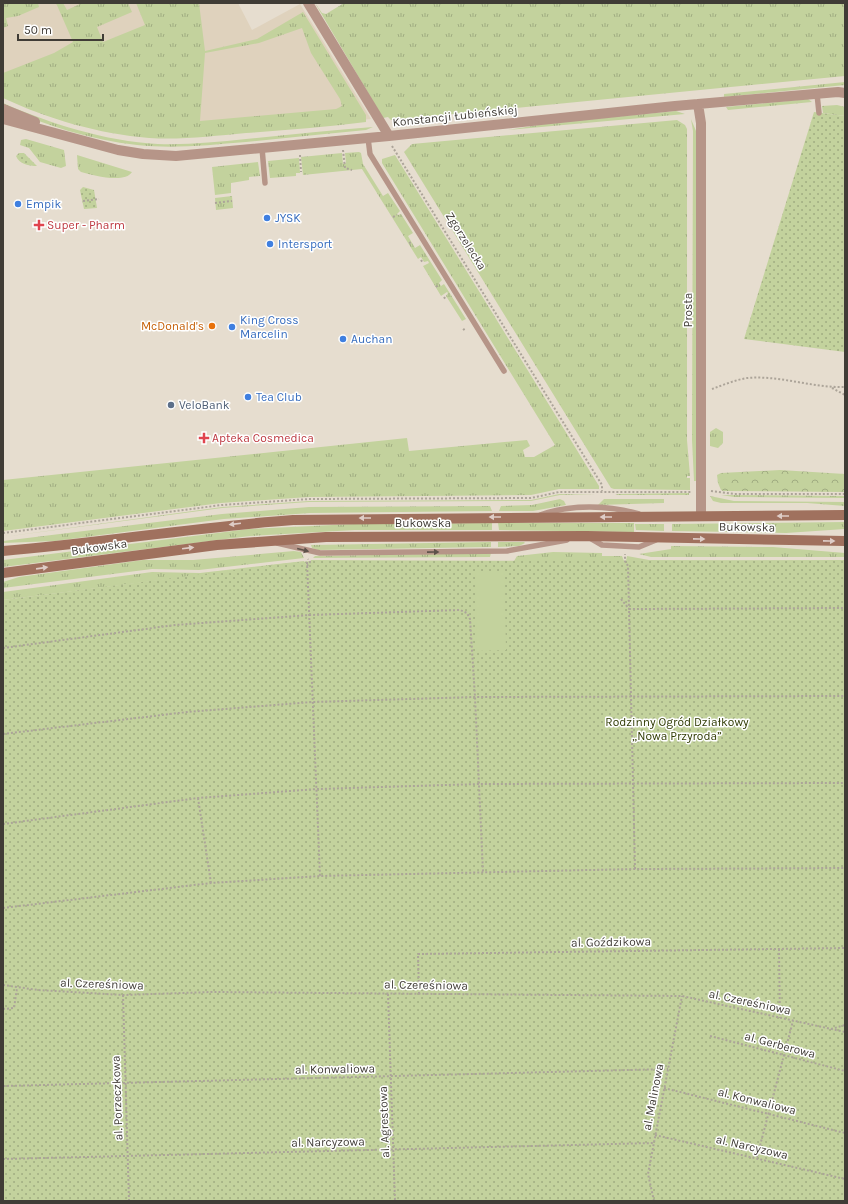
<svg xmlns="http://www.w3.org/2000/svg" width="848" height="1204" viewBox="0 0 848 1204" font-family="Karla,sans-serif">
	<defs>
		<pattern id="grass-tufts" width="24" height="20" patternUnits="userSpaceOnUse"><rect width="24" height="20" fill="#c3d29d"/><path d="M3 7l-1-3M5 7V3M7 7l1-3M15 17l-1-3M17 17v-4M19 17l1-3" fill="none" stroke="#a0ac81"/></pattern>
		<pattern id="forest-crowns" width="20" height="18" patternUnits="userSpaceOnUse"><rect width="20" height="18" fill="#c3d29d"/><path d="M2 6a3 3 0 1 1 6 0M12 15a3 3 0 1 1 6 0" fill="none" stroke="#a0ac81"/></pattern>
		<pattern id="garden-dots" width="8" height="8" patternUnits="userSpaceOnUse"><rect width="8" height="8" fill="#c3d29d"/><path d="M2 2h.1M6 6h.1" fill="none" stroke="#a0ac81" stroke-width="1.8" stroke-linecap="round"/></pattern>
	</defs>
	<rect width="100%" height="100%" fill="#e6ddcf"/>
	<path fill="#dfd2bd" d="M3,3H238L252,30L300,4L371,119L200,135L3,96Z"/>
	<path fill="url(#grass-tufts)" fill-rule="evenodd" d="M3,3H38L39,7L18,16L6,18L8,26L3,28Z
		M56,3H63L67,10L82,3H128L132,12L97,27L103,42L145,25L136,3H199L205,51L257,39L303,12L366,115V122C326,127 286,130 246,133C213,136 181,140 149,138C99,134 48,119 3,98V73L54,53L73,42ZM302,28L311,53L340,99L342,106L336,109L200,121L205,53L259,43Z
		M315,3L322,13L326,14L344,3H845V76L391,120L388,117L383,118Z
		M845,82V85L724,97V94Z
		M808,99L812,102L728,110L726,107Z
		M3,103C51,124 105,141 158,144C187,145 217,142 246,139C288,135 330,130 373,127L366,130C326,134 286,138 246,142C209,145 173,149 137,145C91,140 45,125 3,107Z
		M837,105L845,107V116L823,113L822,106Z
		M676,111L685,114L508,130L550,123Z
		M691,119L696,131V481H694L692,440L693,131Z
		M677,120L685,125L687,129V440L690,476H687V478H690V490L614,489L611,488L404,152L412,144Z
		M26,139L64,150L66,166L61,168L40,162L29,148L20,145L21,140Z
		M359,152L361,153L363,164L383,196L388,193L400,211L397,214L398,215L401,214L413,233L408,236L415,248L420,245L442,280L439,283L441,286L444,284L466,319L462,321L446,296L448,293L447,292L441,296L423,266L429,263L428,261L424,262L421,257L418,259L362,169L303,175L301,157L342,153L343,164L346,163L345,153Z
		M77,155L132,172C125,184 92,175 81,172L78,169Z
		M395,155L599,486V489H559L531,495L309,497L221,503L3,531V480L407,438L409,451L527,440L530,446L523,450L525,457H534L555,445L382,163V159Z
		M299,158L300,173H296V176L270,178L268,161Z
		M258,162L260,176L249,177V180L231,183V193L215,195L212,167Z
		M232,196L233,208L216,210L215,198Z
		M716,428L723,432V443L718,448L710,446V432Z
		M689,493V495H618L615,494Z
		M559,494H596L560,495L531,501L309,502L222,508L3,537L222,507L309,501L531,500Z
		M721,495L845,496V498L734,497Z
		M710,496L734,501L845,502V506L807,503H721L713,501Z
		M560,499L564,501L566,505L533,511H499L501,506L532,505Z
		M604,499H664V503L598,505Z
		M490,506L492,511L310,513L224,519L55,541L3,543V541L222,514L309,507Z
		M845,522V529L786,533L672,531V524Z
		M492,523V530H355L250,536L3,567V560L249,529L354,524Z
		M498,523H634V532L499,530Z
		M635,524H664V531L636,530Z
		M491,542V547L318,550L312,548L311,545Z
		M498,542H524L525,543L519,546L498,547Z
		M671,546L773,547L845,553V557H651L639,554L671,549Z
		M294,551L301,552L304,558L199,570L152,569L3,588V582L19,577L143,560H193Z
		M553,552L602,553V556H622L624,561H514L517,556Z
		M491,553L490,557L313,558L315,556Z
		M627,556L649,560H845L626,561Z
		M311,560H501L311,561Z
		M304,561V562L3,600V592L152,572L200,573Z"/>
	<path fill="url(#forest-crowns)" d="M780,470L845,474V492L723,491L721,490L718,483L717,475L721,473Z"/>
	<path fill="url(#garden-dots)" d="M814,112L845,116V352L744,339Z
		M19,153H24L37,166C29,166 19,164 16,156Z
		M83,187L94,190L97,208L84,209L80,190Z
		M845,560V1201H3V600L281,564L311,561Z"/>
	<path fill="#c3d29d" d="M475,572H504L506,650L477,651Z"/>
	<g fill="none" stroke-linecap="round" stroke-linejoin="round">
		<path stroke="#aca499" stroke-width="2" stroke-dasharray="2 2" stroke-linecap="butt" d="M392,146L602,485V491
			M343,150L345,168L352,170
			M300,155L301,172
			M83,201L99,199
			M215,203L232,201
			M393,217L397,215
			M409,243L412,242
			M421,260L423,263
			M436,287L439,284
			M444,297L446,300
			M463,330L466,328
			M832,388L845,395
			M712,389C723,385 735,380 747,378C780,375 812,388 845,387
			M711,491L734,494H845
			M3,533L222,505L309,499L531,498L559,492H691
			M307,562L320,876
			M307,566L310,562L308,559
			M621,599L629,609L628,566L625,561V554
			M3,648L175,625L310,615L460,610L467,613L470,619L475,697L483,872
			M3,734L187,712L312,702L475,697L845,696
			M198,798L211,883
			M3,824L198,798L317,789L479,784L845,783
			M635,869L629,609L845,608
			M3,908L211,883L320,876L635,869L845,868
			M779,949L780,1018
			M3,985L38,990L123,995L212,992L682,996L845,1032
			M388,994L395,1201
			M419,994L418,954L845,948
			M123,995L129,1201
			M3,1009L14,1008L17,988
			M831,1029L845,1025
			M710,1036L845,1071
			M3,1086L668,1069
			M664,1088L845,1133
			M655,1135L845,1179
			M757,1157L793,1021
			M3,1159L654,1143
			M654,1201L648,1174L682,996"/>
		<path stroke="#b69588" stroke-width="5.5" d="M817,94L819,113
			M368,138L370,154L504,371
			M262,148L265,183
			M540,515C571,504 608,505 639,514
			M590,538L602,545L639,547L656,540
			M277,543L320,553L507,551L567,540"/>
		<path stroke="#b69588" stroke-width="10" d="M308,3L389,136
			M698,104L701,123V516
			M3,109L35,122
			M3,119L118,150L143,154L176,156L389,136L675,106L838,92L845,93"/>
		<path stroke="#a0715e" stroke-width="10" d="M3,551C100,543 196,527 293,520L845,515
			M3,573L217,545L326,537L587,536L845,541"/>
	</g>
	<defs><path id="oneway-solid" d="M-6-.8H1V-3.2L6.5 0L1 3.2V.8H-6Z"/></defs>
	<g fill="#decdc7">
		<use href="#oneway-solid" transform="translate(783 516) rotate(180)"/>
		<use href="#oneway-solid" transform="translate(495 517) rotate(180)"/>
		<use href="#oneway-solid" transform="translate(606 517) rotate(180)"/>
		<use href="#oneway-solid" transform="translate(365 518) rotate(180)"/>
		<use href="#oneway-solid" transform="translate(235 524) rotate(173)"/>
		<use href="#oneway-solid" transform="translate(699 539) rotate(1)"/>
		<use href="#oneway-solid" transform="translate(829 541) rotate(1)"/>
		<use href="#oneway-solid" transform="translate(188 548) rotate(-7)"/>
		<use href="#oneway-solid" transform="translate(42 568) rotate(-8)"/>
	</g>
	<g fill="#5e524a">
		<use href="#oneway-solid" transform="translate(303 550) rotate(14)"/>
		<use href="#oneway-solid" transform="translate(433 552) rotate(-1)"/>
	</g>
	<g fill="#3f7fe0" stroke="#fff" stroke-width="1.5">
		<circle cx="18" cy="204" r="4"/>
		<circle cx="267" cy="218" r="4"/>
		<circle cx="270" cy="244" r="4"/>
		<circle cx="232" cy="327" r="4"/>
		<circle cx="343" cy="339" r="4"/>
		<circle cx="248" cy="397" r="4"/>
	</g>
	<g fill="#e0444e" stroke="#fff" stroke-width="1.5">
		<path d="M37 219h4v4h4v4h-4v4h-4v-4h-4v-4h4z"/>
		<path d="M202 432h4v4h4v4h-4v4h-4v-4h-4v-4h4z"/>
	</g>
	<circle fill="#e8710a" stroke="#fff" stroke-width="1.5" cx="212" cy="326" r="4"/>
	<circle fill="#5c6f8a" stroke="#fff" stroke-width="1.5" cx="171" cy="405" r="4"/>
	<g text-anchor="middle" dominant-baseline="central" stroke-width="3" stroke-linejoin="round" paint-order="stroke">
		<g font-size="12" fill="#403c36" stroke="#fff">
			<text transform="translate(455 116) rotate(-6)">Konstancji Łubieńskiej</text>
			<text transform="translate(466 241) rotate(58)">Zgorzelecka</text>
			<text transform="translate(688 310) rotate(-90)">Prosta</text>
			<text x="423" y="523">Bukowska</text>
			<text transform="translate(747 527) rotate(1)">Bukowska</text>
			<text transform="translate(99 547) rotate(-8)">Bukowska</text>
			<text transform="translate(611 942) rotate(-1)">al. Goździkowa</text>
			<text transform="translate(102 984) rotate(2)">al. Czereśniowa</text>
			<text transform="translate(426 985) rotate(1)">al. Czereśniowa</text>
			<text transform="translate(750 1002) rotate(12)">al. Czereśniowa</text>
			<text transform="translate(780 1045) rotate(15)">al. Gerberowa</text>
			<text transform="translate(335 1069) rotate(-1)">al. Konwaliowa</text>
			<text transform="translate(653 1097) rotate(-79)">al. Malinowa</text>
			<text transform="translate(117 1098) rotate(-92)">al. Porzeczkowa</text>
			<text transform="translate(757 1101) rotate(14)">al. Konwaliowa</text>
			<text transform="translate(384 1122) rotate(-92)">al. Agrestowa</text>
			<text transform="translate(328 1142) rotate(-1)">al. Narcyzowa</text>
			<text transform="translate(752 1147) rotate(13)">al. Narcyzowa</text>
		</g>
		<g font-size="12" fill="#366cbe" stroke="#fff" text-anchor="start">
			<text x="26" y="204">Empik</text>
			<text x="275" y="218">JYSK</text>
			<text x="278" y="244">Intersport</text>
			<text x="240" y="320">King Cross<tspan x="240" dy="14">Marcelin</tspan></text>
			<text x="351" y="339">Auchan</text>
			<text x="256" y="397">Tea Club</text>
		</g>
		<g font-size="12" fill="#be3a42" stroke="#fff" text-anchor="start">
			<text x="47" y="225">Super - Pharm</text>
			<text x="212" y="438">Apteka Cosmedica</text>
		</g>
		<g font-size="12" fill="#c56008" stroke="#fff" text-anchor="end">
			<text x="204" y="326">McDonald's</text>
		</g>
		<g font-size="12" fill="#4e5e75" stroke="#fff" text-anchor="start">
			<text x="179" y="405">VeloBank</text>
		</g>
		<g font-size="12" fill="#313c04" stroke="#fff">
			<text x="677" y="722">Rodzinny Ogród Działkowy<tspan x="677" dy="14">„Nowa Przyroda”</tspan></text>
		</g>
	</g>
	<rect width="848" height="1204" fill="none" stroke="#403c36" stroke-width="8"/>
	<path d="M18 34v6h85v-6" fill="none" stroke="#403c36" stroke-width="2"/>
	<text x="24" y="34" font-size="12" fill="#403c36" stroke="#ffffff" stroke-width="3" paint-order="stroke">50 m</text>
</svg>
